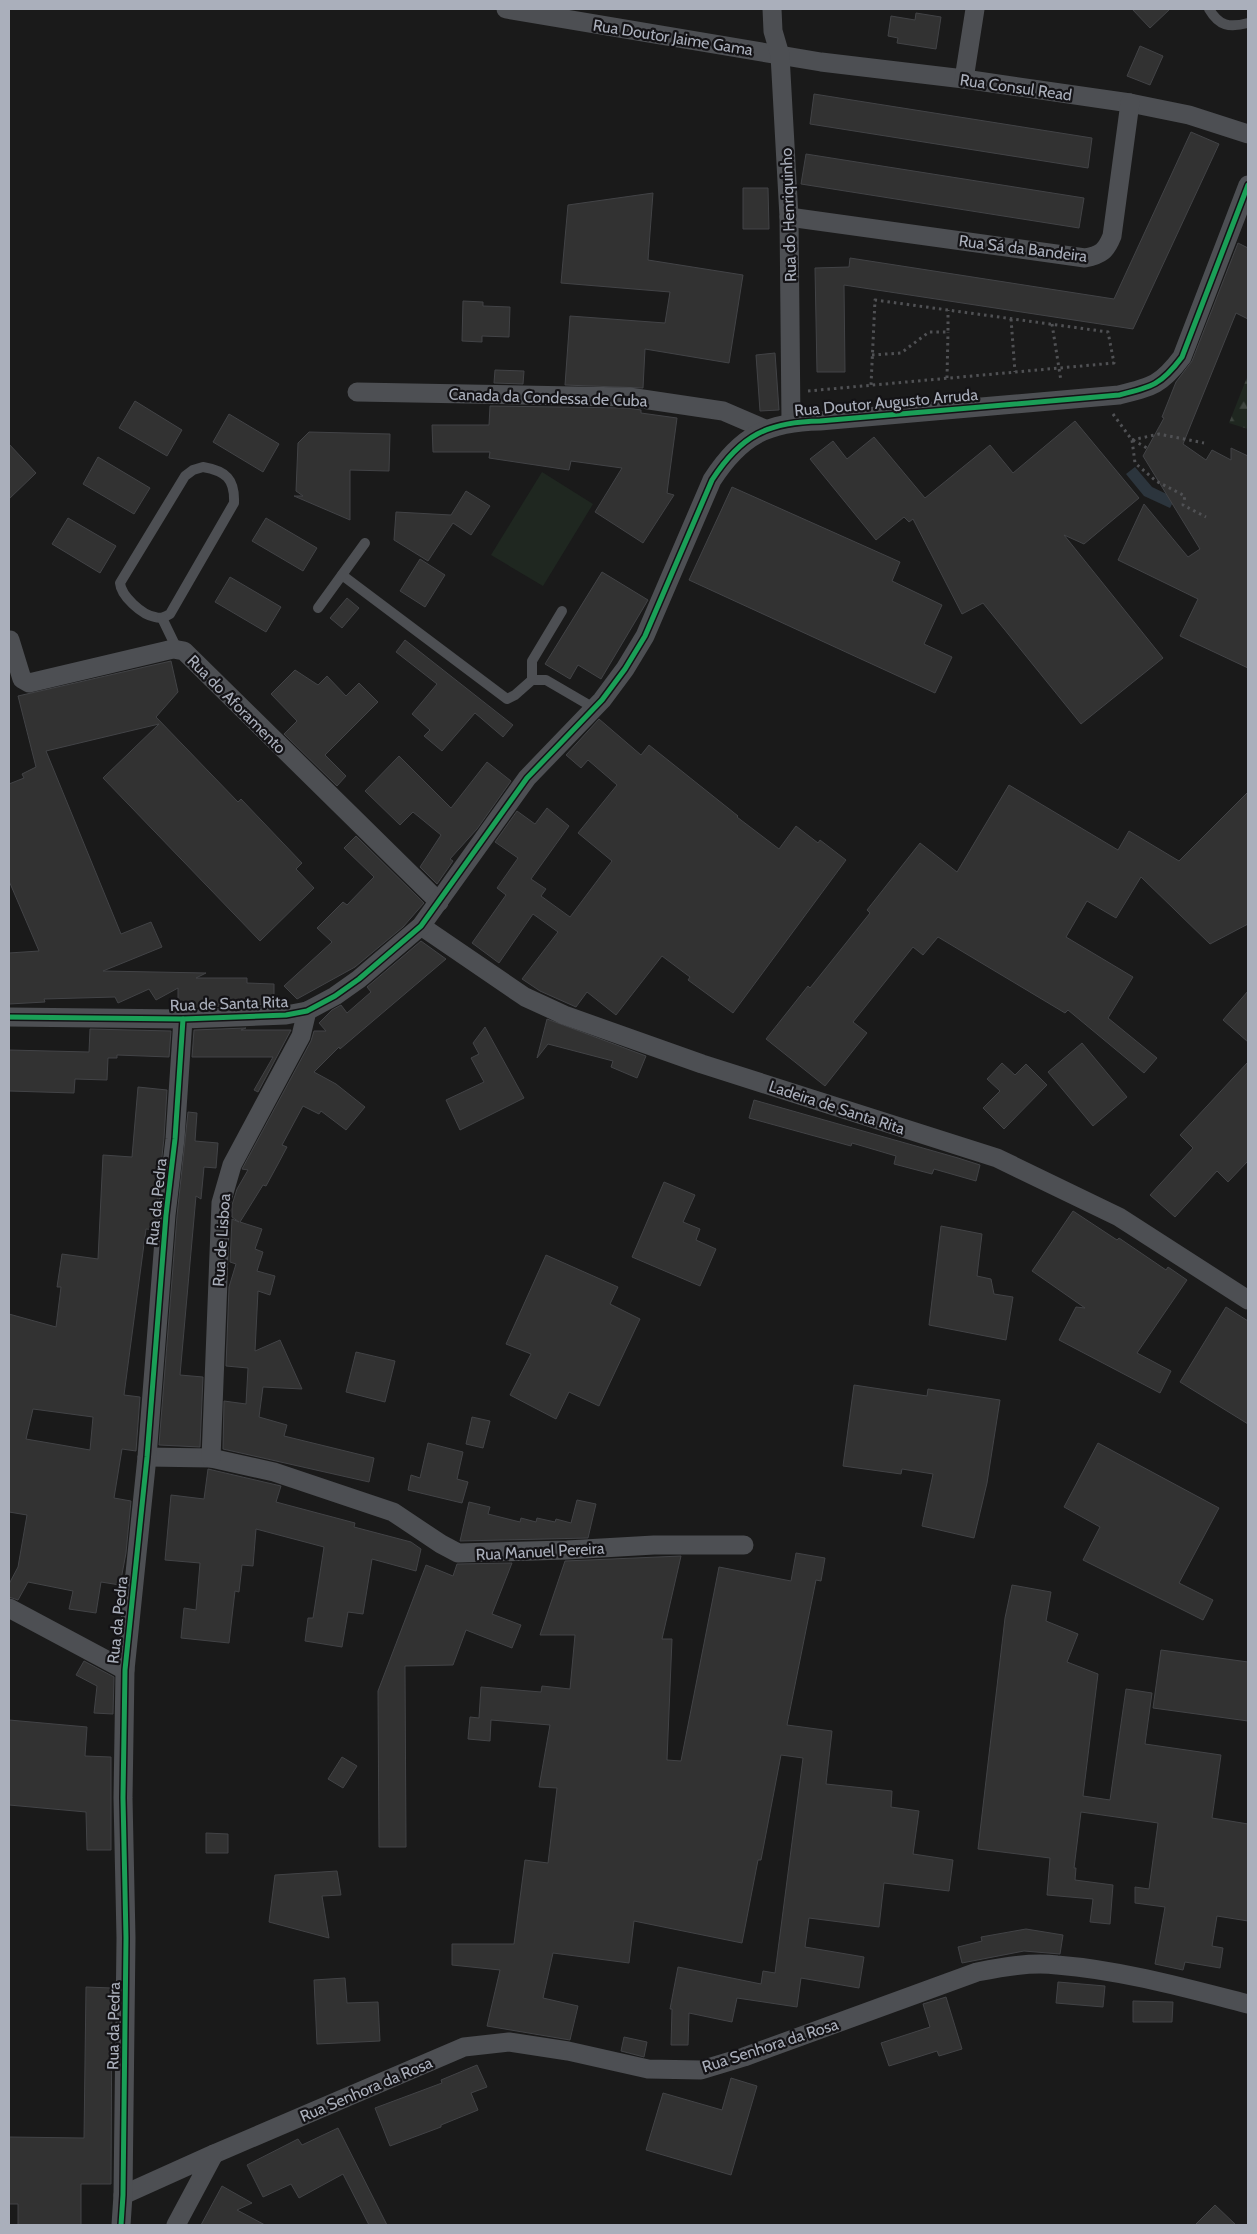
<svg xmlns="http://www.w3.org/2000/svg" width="1257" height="2234" viewBox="0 0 1257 2234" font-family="Cabin,sans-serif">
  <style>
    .grass { fill: #1f2720 }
    .forest { fill: url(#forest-firs) }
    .water { fill: #2c353d }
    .building { fill: #323232; stroke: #424346; fill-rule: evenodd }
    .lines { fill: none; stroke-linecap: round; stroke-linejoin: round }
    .path { stroke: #505154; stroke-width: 3; stroke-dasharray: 2.5 4; stroke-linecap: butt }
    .lane { stroke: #4d4f53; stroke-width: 10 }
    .street { stroke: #4d4f53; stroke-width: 19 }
    .cycleway-casing { stroke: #141316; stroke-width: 8 }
    .cycleway { stroke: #1a9f57; stroke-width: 5 }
    .labels { text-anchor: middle; stroke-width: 4.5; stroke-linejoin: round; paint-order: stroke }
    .street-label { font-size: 16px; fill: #aaafbb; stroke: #141316 }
  </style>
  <defs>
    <pattern id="forest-firs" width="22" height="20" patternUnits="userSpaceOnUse" patternTransform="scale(1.25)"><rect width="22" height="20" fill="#1f2720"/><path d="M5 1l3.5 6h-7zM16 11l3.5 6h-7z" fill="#3d443e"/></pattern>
  </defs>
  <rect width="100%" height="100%" fill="#1a1a1a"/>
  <path class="grass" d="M542 472 593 504 543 586 491 555Z"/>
  <path class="forest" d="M1248 375V429L1229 423Z"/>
  <path class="water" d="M1135 467 1152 487 1175 498 1170 508 1144 496 1126 474Z"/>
  <g class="building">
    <path d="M1132 9H1170L1150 28Z"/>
    <path d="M916 13 941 17 936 49 897 43 898 38 888 36 891 16 915 20Z"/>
    <path d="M1140 46 1163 56 1150 85 1127 76Z"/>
    <path d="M814 94 1092 138 1088 168 810 124Z"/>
    <path d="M1191 132 1219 144 1133 329 844 285 845 372H817L815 268 849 267 850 258 1114 299Z"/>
    <path d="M806 154 1084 198 1079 228 801 184Z"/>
    <path d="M743 188H768L769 229H743Z"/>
    <path d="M653 193 648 260 743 275 729 363 645 349 643 388 565 385 570 316 665 323 670 292 561 283 568 205Z"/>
    <path d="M1238 243 1248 248V319L1236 313 1183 444 1206 460 1212 450 1231 460V448L1248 456V668L1180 636 1198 599 1118 560 1144 504 1188 557 1200 549 1143 456 1164 418 1162 417 1176 382 1192 361Z"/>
    <path d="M463 301 483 302V306L510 307 509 337 482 336V342L462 341Z"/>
    <path d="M775 353 779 410 760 411 756 355Z"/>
    <path d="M495 370 524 371 523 384 494 383Z"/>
    <path d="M135 401 182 430 167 456 119 428Z"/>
    <path d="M490 406 628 408 641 410V413L677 418 667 493 674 495 643 543 595 512 622 468 571 461 569 470 489 458 490 452H433L432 425H489Z"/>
    <path d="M229 414 279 444 263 472 213 442Z"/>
    <path d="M1075 421 1139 498 1084 544 1064 535 1163 658 1081 724 983 603 962 614 913 519 909 522 904 517 876 540 810 459 833 441 847 459 874 437 925 498 990 445 1013 473Z"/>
    <path d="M309 432 390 434 389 471 350 470V520L294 496H303L296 491 298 443Z"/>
    <path d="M9 444 36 473 9 499Z"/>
    <path d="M98 457 150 488 134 514 83 484Z"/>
    <path d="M732 487 900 562 892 581 942 605 924 644 952 657 935 693 689 580Z"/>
    <path d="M466 491 490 506 471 535 453 523 428 561 394 540 396 512 451 515Z"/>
    <path d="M68 518 116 546 100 573 52 544Z"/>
    <path d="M266 518 317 548 303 571 252 541Z"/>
    <path d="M420 559 445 575 425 607 400 591Z"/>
    <path d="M602 572 648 600 601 679 578 665 570 679 545 664Z"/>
    <path d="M230 577 281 607 266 632 215 602Z"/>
    <path d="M347 598 359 608 342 628 330 618Z"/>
    <path d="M405 640 513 725 503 737 475 713 442 751 424 736 430 730 412 714 437 684 396 652Z"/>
    <path d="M171 661 178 692 156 717 238 802 241 799 302 863 296 869 314 888 260 941 103 778 159 724 46 751 121 934 151 922 162 947 103 971 206 973 196 978H247V983L274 984V1004L178 1008V988L156 1000 149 989 118 1003 115 997 44 999 45 1002 9 1004V953L39 951 9 881V784L24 778 22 774 36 767 18 696Z"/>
    <path d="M295 670 318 685 327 676 346 696 359 683 378 702 325 755 346 776 337 786 284 734 297 721 271 694Z"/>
    <path d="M599 719 641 755 649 745 738 816 737 817 779 849 796 826 818 843 820 840 846 860 733 1013 688 980 690 977 662 956 616 1015 587 992 576 1007 540 991 522 979 558 932 533 914 499 963 472 943 506 895 497 888 518 858 495 842 517 811 535 824 547 808 569 826 531 879 546 889 541 896 570 917 612 861 578 833 617 785 588 760 581 768 566 755Z"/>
    <path d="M399 756 451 808 487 762 511 781 477 829 450 859 453 861 437 884 420 867 441 835 413 812 400 825 365 791Z"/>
    <path d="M1009 785 1118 850 1129 831 1179 861 1248 792V924L1210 944 1141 877 1116 918 1087 901 1066 937 1133 977 1108 1018 1157 1058 1144 1073 1068 1010 1065 1013 938 937 923 955 913 947 853 1022 867 1033 825 1086 766 1039 808 986 810 988 870 913 867 910 920 843 957 872Z"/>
    <path d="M356 836 424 903 403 927 355 967 297 999 284 986 332 942 317 928 343 902 347 905 374 877 344 848Z"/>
    <path d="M421 941 446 959 340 1049 339 1047 314 1072 336 1084 365 1107 346 1130 321 1111 319 1114 303 1106 282 1145 287 1147 278 1164 266 1186 263 1185 240 1222 262 1229 255 1249 263 1252 257 1271 275 1276 270 1295 258 1291 255 1351 280 1340 302 1389 263 1387 259 1417 287 1425 284 1436 374 1458 369 1482 223 1449 224 1401 246 1404 248 1368 226 1366 229 1287 236 1264 230 1262 232 1219 239 1222 232 1217V1205L237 1189 248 1170 242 1169 311 1041 314 1031H326L319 1023 332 1010 341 1005 347 1013 371 992 367 987Z"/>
    <path d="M1248 991V1042L1223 1020Z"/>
    <path d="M547 1019 646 1056 637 1078 611 1067 613 1061 548 1044 537 1058Z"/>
    <path d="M485 1027 524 1098 460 1130 446 1100 484 1082 471 1058 479 1054 473 1043Z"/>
    <path d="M246 1028 241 1030H291L258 1092 254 1090 273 1057H192L194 1030Z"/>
    <path d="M90 1029 171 1031 169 1057 117 1055V1058H108L107 1080 75 1079 74 1093 9 1091V1050L89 1052Z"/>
    <path d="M1082 1043 1127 1097 1093 1126 1048 1072Z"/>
    <path d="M1248 1062V1161L1228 1182 1217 1171 1175 1217 1150 1195 1193 1148 1180 1135Z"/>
    <path d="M1002 1063 1015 1075 1026 1064 1047 1085 1004 1129 983 1108 1000 1091 987 1079Z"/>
    <path d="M138 1087 167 1090 164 1138 154 1230 146 1229 124 1395 140 1397 136 1451 122 1449 114 1498 131 1501 126 1553 120 1585 101 1582 96 1613 69 1609 73 1591 28 1582 18 1600 9 1597V1584L18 1567 27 1515 9 1512V1314L56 1327 61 1287H57L62 1254 98 1259 103 1155 132 1157ZM33 1409 93 1417 90 1450 26 1439Z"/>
    <path d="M754 1100 958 1158 980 1165 976 1181 934 1169 932 1174 894 1164 896 1156 852 1143 851 1146 749 1118Z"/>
    <path d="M188 1112 197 1113 195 1141 218 1143 216 1168 204 1167 201 1199 196 1196 180 1375 203 1377 200 1447 159 1445 177 1216Z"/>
    <path d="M664 1182 695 1195 683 1222 700 1229 696 1240 716 1249 700 1286 632 1257Z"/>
    <path d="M1073 1211 1117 1240 1119 1238 1166 1270 1168 1267 1187 1280 1137 1353 1171 1371 1160 1393 1059 1340 1076 1307 1085 1308 1032 1271Z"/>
    <path d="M941 1226 982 1234 977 1276 991 1279 994 1294 1013 1297 1006 1340 929 1325Z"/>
    <path d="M546 1255 618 1287 610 1304 640 1319 599 1406 569 1392 556 1419 510 1395 531 1354 506 1344Z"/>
    <path d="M1226 1307 1248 1321V1424L1180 1382Z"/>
    <path d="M356 1352 395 1361 385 1402 346 1392Z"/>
    <path d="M854 1385 927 1396 928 1389 1000 1400 987 1483 974 1538 922 1526 933 1474 902 1469 901 1474 843 1466Z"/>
    <path d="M472 1417 490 1421 483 1448 466 1444Z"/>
    <path d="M428 1443 463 1452 457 1479 468 1482 462 1503 408 1490 411 1475 420 1478Z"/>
    <path d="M1098 1443 1219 1508 1179 1583 1213 1600 1203 1620 1083 1560 1100 1527 1064 1507Z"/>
    <path d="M208 1469 281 1486 276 1502 355 1523 354 1527 411 1542 421 1549 416 1571 372 1559 363 1614 348 1612 342 1647 305 1641 308 1618H313L324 1547 256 1529 253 1566 242 1565 239 1592 235 1591 229 1643 181 1638 184 1608 196 1610 200 1563 165 1560 171 1495 204 1499Z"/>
    <path d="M577 1500 596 1504 588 1538 460 1541 469 1502 490 1507 488 1514 520 1522 521 1518 536 1522 537 1518 555 1522 556 1519 571 1523Z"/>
    <path d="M796 1553 825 1558 821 1581 816 1580 787 1725 832 1731 826 1784 892 1791 891 1807 919 1811 913 1854 953 1860 949 1891 884 1883 879 1927 809 1918 805 1947 864 1957 859 1988 801 1978 797 2007 737 1998 732 2022 689 2013 688 2045H671L672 2009H670L678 1967 761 1984 763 1971 775 1973 803 1758 781 1755 761 1860H758L742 1943 634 1921 629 1963 553 1953 543 1998 578 2006 570 2040 487 2026 500 1970 452 1965V1944H514L525 1860 548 1863 557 1788 539 1787 550 1725 491 1720 490 1741 468 1739 470 1717 479 1718 481 1687 541 1692 542 1686 570 1689 575 1635H540L565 1561 681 1556 662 1639H672L667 1760 681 1761 719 1567 791 1581Z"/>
    <path d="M512 1563 492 1614 521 1625 512 1648 466 1630 453 1665 405 1666 406 1847H379L378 1691 426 1565 453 1576 457 1564Z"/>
    <path d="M1012 1585 1051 1592 1046 1621 1078 1634 1067 1662 1098 1674 1083 1796 1110 1800 1126 1689 1152 1693 1145 1744 1221 1755 1212 1818 1248 1824V1921L1217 1916 1212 1946 1223 1948 1220 1968 1185 1962 1183 1970 1155 1964 1165 1907 1135 1903V1887L1149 1889 1158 1823 1081 1812 1074 1868H1076L1075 1880 1113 1885 1110 1924 1090 1922 1093 1899 1047 1895 1050 1858 978 1849 1005 1618Z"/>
    <path d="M1161 1650 1248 1662V1721L1153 1708Z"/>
    <path d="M84 1661 114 1677 113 1714 94 1713 97 1686 76 1675Z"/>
    <path d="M9 1720 87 1727 85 1756 111 1757V1850H87L86 1812 9 1805Z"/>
    <path d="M342 1757 357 1766 343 1788 328 1779Z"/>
    <path d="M206 1833 228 1834V1853H206Z"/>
    <path d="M337 1871 341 1895 322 1896 329 1938 269 1922 275 1875Z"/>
    <path d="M1026 1929 1063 1935 1060 1954 1024 1951 962 1963 958 1947 982 1941 981 1937Z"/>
    <path d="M345 1978 347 2003 378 2002 380 2041 317 2044 314 1980Z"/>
    <path d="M1058 1982 1105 1986 1103 2007 1056 2003Z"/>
    <path d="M86 1987 112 1988 111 2184H81V2225H18V2204H9V2137L84 2138Z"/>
    <path d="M946 1997 962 2049 939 2056 937 2051 889 2066 881 2043 930 2027 923 2004Z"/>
    <path d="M1133 2001 1173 2002 1172 2022H1133Z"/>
    <path d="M624 2037 647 2042 644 2057 621 2051Z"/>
    <path d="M477 2065 487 2087 471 2093 478 2110 441 2125V2127L390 2146 375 2108 442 2083 441 2080Z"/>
    <path d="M731 2078 757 2086 731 2175 646 2150 663 2093 722 2110Z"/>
    <path d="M338 2128 387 2225H369L343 2174 299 2198 291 2184 263 2197 247 2165 298 2139 302 2145Z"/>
    <path d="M222 2186 252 2203 237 2210 265 2225H201Z"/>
    <path d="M1215 2205 1236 2225H1195Z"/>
  </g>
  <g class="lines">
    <g class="path">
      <path d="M1011 319 1015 372"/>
      <path d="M1052 324 1061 381"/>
      <path d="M872 355 901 353 929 332H948V310"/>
      <path d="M947 378 948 332"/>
      <path d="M808 391 1114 363 1108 332 875 300 871 385"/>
      <path d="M1113 414 1132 440 1135 463 1156 481 1185 496 1183 505 1206 517"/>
      <path d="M1132 440 1159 434 1204 443"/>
      <path d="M1133 440 1147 448"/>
    </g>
    <g class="lane">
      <path d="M1209 9C1219 26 1229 28 1248 23"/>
      <path d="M203 467C226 471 235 479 234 503L170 614C165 617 161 619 155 617 142 615 121 596 120 583L185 476 193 470Z"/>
      <path d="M342 575 507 699 515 695 532 680H546L594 708"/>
      <path d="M318 608 365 543"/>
      <path d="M162 618 177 649"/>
      <path d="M532 680V661L562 611"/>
    </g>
    <g class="street">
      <path d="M506 9 821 62 964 79 1130 103 1189 115 1248 134"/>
      <path d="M772 9 773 31 780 55 789 217 791 422"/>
      <path d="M964 79 975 9"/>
      <path d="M789 217 1085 258C1101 255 1106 251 1112 236L1130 103"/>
      <path d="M357 392 629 397 723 411 765 429"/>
      <path d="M10 640 22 679 29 683 173 649 184 651 439 902"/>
      <path d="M421 926 525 997 564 1015 702 1064 997 1158 1119 1217 1248 1300"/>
      <path d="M9 1017 183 1019 286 1015 307 1011 335 996 359 979 421 926 527 778 602 700 625 669 645 636 712 480C741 435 768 422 820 421L1119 395C1152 387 1161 385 1182 357L1248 185"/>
      <path d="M147 1457 211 1458 274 1472 393 1512 441 1544 458 1553 567 1550 654 1545H744"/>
      <path d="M211 1458 221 1203 232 1165 301 1036 307 1011"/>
      <path d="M9 1608 125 1670"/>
      <path d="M214 2154 464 2047 509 2042 568 2051 648 2069 701 2070 744 2057 977 1972C1003 1967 1030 1962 1057 1965 1121 1970 1186 1988 1248 2004"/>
      <path d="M123 2195 214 2154 176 2225"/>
      <path d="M121 2225 123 2195 126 1938 123 1798 125 1670 147 1457 166 1215 175 1139 183 1019"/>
    </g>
    <defs>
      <g id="cycleway">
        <path d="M9 1017 183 1019 286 1015 307 1011 335 996 359 979 421 926 527 778 602 700 625 669 645 636 712 480C741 435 768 422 820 421L1119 395C1152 387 1161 385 1182 357L1248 185"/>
        <path d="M121 2225 123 2195 126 1938 123 1798 125 1670 147 1457 166 1215 175 1139 183 1019"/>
      </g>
    </defs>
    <use href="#cycleway" class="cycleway-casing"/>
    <use href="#cycleway" class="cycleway"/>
  </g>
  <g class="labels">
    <g class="street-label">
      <text transform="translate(673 37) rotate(9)" y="6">Rua Doutor Jaime Gama</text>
      <text transform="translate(1016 87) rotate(8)" y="6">Rua Consul Read</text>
      <text transform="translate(788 215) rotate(-92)" y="6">Rua do Henriquinho</text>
      <text transform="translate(1023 248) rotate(7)" y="6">Rua Sá da Bandeira</text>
      <text transform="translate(548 397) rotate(2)" y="6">Canada da Condessa de Cuba</text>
      <text transform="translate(886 402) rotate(-5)" y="6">Rua Doutor Augusto Arruda</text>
      <text transform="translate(237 704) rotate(45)" y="6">Rua do Aforamento</text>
      <text transform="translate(229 1003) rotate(-2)" y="6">Rua de Santa Rita</text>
      <text transform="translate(837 1107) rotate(18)" y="6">Ladeira de Santa Rita</text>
      <text transform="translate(156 1202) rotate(-84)" y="6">Rua da Pedra</text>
      <text transform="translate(221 1240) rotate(-86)" y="6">Rua de Lisboa</text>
      <text transform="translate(540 1551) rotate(-3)" y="6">Rua Manuel Pereira</text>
      <text transform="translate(117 1620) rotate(-84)" y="6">Rua da Pedra</text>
      <text transform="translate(113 2026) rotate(-89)" y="6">Rua da Pedra</text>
      <text transform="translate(770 2045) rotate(-18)" y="6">Rua Senhora da Rosa</text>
      <text transform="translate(366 2089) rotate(-23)" y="6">Rua Senhora da Rosa</text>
    </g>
  </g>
  <rect width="1257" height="2234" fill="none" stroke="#aaafbb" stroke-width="20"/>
</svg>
